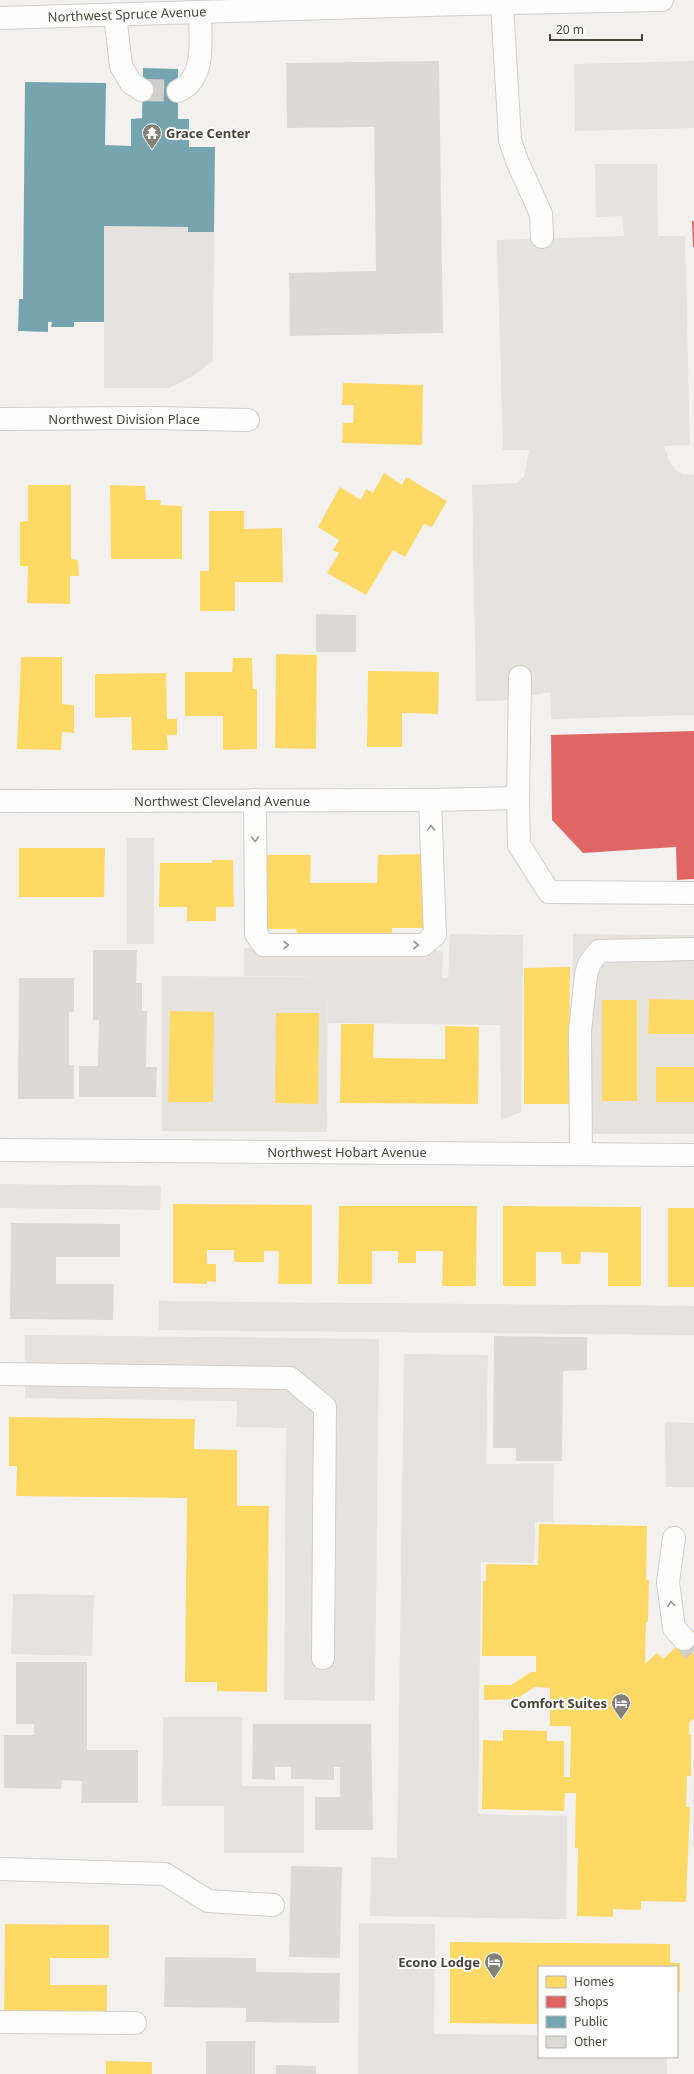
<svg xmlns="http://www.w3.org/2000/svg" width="694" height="2074" viewBox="0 0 694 2074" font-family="'Noto Sans',sans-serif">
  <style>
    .residential { fill: #e6e3de }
    .parking { fill: #e5e2e0 }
    .homes { fill: #ffd966 }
    .shops { fill: #e06666 }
    .public { fill: #76a5af }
    .building { fill: #dcdad7 }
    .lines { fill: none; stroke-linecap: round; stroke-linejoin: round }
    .minor-tunnel { stroke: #d1cecb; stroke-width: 22; stroke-dasharray: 22 11; stroke-linecap: butt }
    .minor-casing { stroke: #d1cfcc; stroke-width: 24 }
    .minor { stroke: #fdfdfd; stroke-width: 22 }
    .oneway { stroke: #9a9792 }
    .labels { text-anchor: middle; stroke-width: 4; stroke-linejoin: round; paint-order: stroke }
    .street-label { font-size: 13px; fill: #49433b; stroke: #fff }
    .poi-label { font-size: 13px; font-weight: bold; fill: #49433b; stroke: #fff; text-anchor: end }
  </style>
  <rect width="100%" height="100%" fill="#f3f1ef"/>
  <g class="residential">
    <path d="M573 934 694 935V1134H570Z"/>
    <path d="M162 976 328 977 327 1132 162 1131Z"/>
  </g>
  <g class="parking">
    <path d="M694 61V128L575 131 574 64Z"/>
    <path d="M595 164H657L658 236H685L690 445 664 446 670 462 676 470 683 474 694 475V715L551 719 550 692 501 701H476L472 485 517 483 524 477 529 450H503L497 240 624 236 622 216 596 217Z"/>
    <path d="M104 226 188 227V232H214L213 361 193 376 169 388H104Z"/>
    <rect x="127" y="838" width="27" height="106"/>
    <path d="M450 934 523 935 521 1112 501 1120 500 1025 328 1023V977L244 976V948L443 951 442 978H448Z"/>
    <path d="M608 974 694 975V996H607Z"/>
    <path d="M212 980 283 981V1013H276L275 1103H281V1124L207 1123V1102H213L214 1013 212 1012Z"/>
    <path d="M0 1184 161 1186 160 1210 0 1208Z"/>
    <path d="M159 1301 694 1306V1335L159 1330Z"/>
    <path d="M25 1335 379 1339 375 1701 284 1700 286 1428 236 1427 237 1401 25 1398Z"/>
    <path d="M404 1354 488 1355 486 1464H554L553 1522H535L534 1563 481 1562 478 1814 567 1816 566 1919 370 1916 371 1857 397 1858Z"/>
    <path d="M665 1422 694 1423V1487H666Z"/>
    <path d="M13 1594 94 1595 92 1656 11 1654Z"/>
    <path d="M163 1717H242V1786H304V1853H224V1806H162Z"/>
    <path d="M694 1733V1846L693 1847 694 1734Z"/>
    <path d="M359 1923 435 1924 434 2034 539 2035V2057H667V2074H358Z"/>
  </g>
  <g class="homes">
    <path d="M343 383 423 385 422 445 342 443 343 423H353L354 405H342Z"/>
    <path d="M384 473 402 485 406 477 447 501 432 527 424 524 405 557 393 550 366 595 327 573 339 553 333 550 339 540 318 527 340 487 361 500 366 489 373 493Z"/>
    <path d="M28 485H71V559L78 560 79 576H70V604L27 603 28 566H20V522L28 521Z"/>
    <path d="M110 485 145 486 146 500H161L160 505 182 506V559H111Z"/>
    <path d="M209 511H244V529L282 528 283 582H235V611H200V571H209Z"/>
    <path d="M276 654 317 655 316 749 275 748Z"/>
    <path d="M21 657H62V704L74 705V733L62 732 61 750 17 749Z"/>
    <path d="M233 658H252L253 689H257V749L223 750V716H185V672H232Z"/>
    <path d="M368 671 439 672 438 714 402 713V747H367Z"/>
    <path d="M166 673 167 719H177V735H167L168 750H132L131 717 95 718V674Z"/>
    <path d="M19 848H105L104 897H19Z"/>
    <path d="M427 854V928H392V934H297L296 929H261V855H311L310 883H377L378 855Z"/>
    <path d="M212 860H233L234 907H216V921H187V907H159L160 863H212Z"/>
    <path d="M570 967 569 1104H524V968Z"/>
    <path d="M649 999 694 1000V1034H648Z"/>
    <rect x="602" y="1000" width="35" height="101"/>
    <path d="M170 1011 214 1012 213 1102H168Z"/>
    <path d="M276 1013H319L318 1104 275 1103Z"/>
    <path d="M341 1024H374L373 1058 445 1059V1026L479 1027 478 1104 340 1103Z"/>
    <rect x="656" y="1067" width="38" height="35"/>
    <path d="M173 1204 312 1205V1284H278L279 1251H264V1262H234V1250H207V1264H216V1282L207 1281V1284L173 1283Z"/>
    <path d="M339 1206H477L476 1286H442L443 1251H416V1263H398V1251H372V1284H338Z"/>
    <path d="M503 1206 641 1207V1286H608V1253L581 1252 580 1264H562L561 1252H536V1286H503Z"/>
    <rect x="668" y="1208" width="26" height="79"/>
    <path d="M9 1417 195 1419 194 1449 237 1450V1506H269L267 1692 217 1691V1682H185L187 1498 16 1496 17 1466H9Z"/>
    <path d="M539 1524 647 1526 646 1580H649L648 1622H646L645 1664 657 1653 663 1659 694 1630V1718L689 1723V1735H691V1776H687L686 1807H690L686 1902 641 1901V1910L613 1909V1917L577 1916 578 1848H575L576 1793H565L564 1811 482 1809 483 1740 503 1741V1730L547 1731V1741H564V1777H570L571 1726H550V1688L535 1687 516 1699 484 1700V1685H511L531 1672H536V1656H482L483 1581H486V1564L538 1565Z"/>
    <path d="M5 1924 109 1925V1958H50V1985H107V2020H4Z"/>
    <path d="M450 1942 670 1944V1963H680V1992H677V1967H539V2024L450 2023Z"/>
    <path d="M106 2061 152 2062V2074H106Z"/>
  </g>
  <g class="shops">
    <path d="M692 221H694V247H693Z"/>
    <path d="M694 731V879L677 880 676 847 583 853 552 820 551 735Z"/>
  </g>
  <path class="public" d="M143 68 178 69V119H189V147H215L214 232H188V227L104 226V322H74V327H51L52 322H48V332L18 331 19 299H23L25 82 106 83 105 145 131 146V119L142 118Z"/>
  <g class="building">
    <path d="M439 61 443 333 290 336 289 273 376 271 374 127 287 128 286 63Z"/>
    <path d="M316 614 356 615V652H316Z"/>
    <path d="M93 950H137L136 983H142V1011H147L146 1067H157L156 1097H79V1066H98L99 1020H93Z"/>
    <path d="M19 978H74V1012H69V1065H74V1099H18Z"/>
    <path d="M11 1223 120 1224V1257H56V1284H114L113 1320 10 1319Z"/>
    <path d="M494 1336 587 1337V1370L563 1371 562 1461H516V1448H493Z"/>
    <path d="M16 1662H87V1750H138V1803H81L82 1781 62 1780 61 1789 4 1788V1735H34V1724H16Z"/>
    <path d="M253 1724H371L373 1830H315V1797H340V1767H334V1780L291 1779V1767H275V1780L252 1779Z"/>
    <path d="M291 1866 342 1867 340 1958 289 1957Z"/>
    <path d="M165 1957 256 1958V1972L340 1973 339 2023 246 2022V2008L164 2007Z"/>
    <rect x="206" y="2041" width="49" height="33"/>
    <path d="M276 2065 316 2066V2074H276Z"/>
  </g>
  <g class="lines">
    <g class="minor-tunnel">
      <path d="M142 90 178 91"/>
      <path d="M684 1639 694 1652"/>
    </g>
    <defs>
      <g id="minor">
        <path d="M502 4 510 140 517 161 541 214 542 237"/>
        <path d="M115 15 121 66 131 83 142 90"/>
        <path d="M0 18 463 4 662 0"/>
        <path d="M178 91C207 79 200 37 200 12"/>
        <path d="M0 419 152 418 248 420"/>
        <path d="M520 677 518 798 519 845 549 892 694 893"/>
        <path d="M255 800 256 934 264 945H423L435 935 430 800"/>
        <path d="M0 801 430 800 518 798"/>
        <path d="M0 1150 694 1155"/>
        <path d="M581 1154 580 1031 586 975 589 964 599 951 694 949"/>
        <path d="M0 1374 290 1378 325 1407 323 1658"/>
        <path d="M674 1538 668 1582 674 1628 684 1639"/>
        <path d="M0 1869 165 1874 208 1901 273 1905"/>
        <path d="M0 2022 135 2023"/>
      </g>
    </defs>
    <use href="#minor" class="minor-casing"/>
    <use href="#minor" class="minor"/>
  </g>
  <defs><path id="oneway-chevron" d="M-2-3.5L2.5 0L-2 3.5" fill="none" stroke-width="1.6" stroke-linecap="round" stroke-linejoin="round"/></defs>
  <g class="oneway">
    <use href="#oneway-chevron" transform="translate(431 828) rotate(-92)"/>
    <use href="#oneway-chevron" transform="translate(255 839) rotate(89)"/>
    <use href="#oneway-chevron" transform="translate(286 945)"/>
    <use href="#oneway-chevron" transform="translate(416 945)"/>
    <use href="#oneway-chevron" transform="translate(671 1604) rotate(-98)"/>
  </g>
  <defs>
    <symbol id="temple-pin" viewBox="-11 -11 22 30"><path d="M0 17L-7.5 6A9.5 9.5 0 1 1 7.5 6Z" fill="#84807a" stroke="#fff"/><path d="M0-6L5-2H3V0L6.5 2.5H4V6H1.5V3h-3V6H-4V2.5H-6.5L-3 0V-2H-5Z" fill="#fff"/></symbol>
    <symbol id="hotel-pin" viewBox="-11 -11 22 30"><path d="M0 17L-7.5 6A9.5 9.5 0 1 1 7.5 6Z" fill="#84807a" stroke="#fff"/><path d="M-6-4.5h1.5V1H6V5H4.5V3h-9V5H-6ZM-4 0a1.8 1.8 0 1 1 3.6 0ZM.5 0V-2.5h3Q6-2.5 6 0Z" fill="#fff"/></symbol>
  </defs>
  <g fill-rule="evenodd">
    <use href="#temple-pin" x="141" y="122" width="22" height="30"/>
    <use href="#hotel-pin" x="610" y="1692" width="22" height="30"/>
    <use href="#hotel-pin" x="483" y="1951" width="22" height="30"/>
  </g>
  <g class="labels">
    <g class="street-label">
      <text transform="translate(127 14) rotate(-2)" y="5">Northwest Spruce Avenue</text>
      <text x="124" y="424">Northwest Division Place</text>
      <text x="222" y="806">Northwest Cleveland Avenue</text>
      <text x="347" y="1157">Northwest Hobart Avenue</text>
    </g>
    <g class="poi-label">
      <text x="166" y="138" text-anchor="start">Grace Center</text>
      <text x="607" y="1708">Comfort Suites</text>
      <text x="480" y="1967">Econo Lodge</text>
    </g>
  </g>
  <rect x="538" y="1966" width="140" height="92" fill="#ffffff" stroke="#b6b4b1"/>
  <rect x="546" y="1976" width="20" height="12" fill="#ffd966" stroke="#b6b4b1"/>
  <text x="574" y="1986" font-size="12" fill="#49433b">Homes</text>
  <rect x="546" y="1996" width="20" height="12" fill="#e06666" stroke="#b6b4b1"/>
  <text x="574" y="2006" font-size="12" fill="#49433b">Shops</text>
  <rect x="546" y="2016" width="20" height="12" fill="#76a5af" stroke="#b6b4b1"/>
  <text x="574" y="2026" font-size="12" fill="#49433b">Public</text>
  <rect x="546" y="2036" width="20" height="12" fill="#dcdad7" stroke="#b6b4b1"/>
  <text x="574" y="2046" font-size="12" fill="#49433b">Other</text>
  <path d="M550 34v6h92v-6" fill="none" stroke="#49433b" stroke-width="2"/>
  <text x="556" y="34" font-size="12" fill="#49433b" stroke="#ffffff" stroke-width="3" paint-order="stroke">20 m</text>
</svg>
